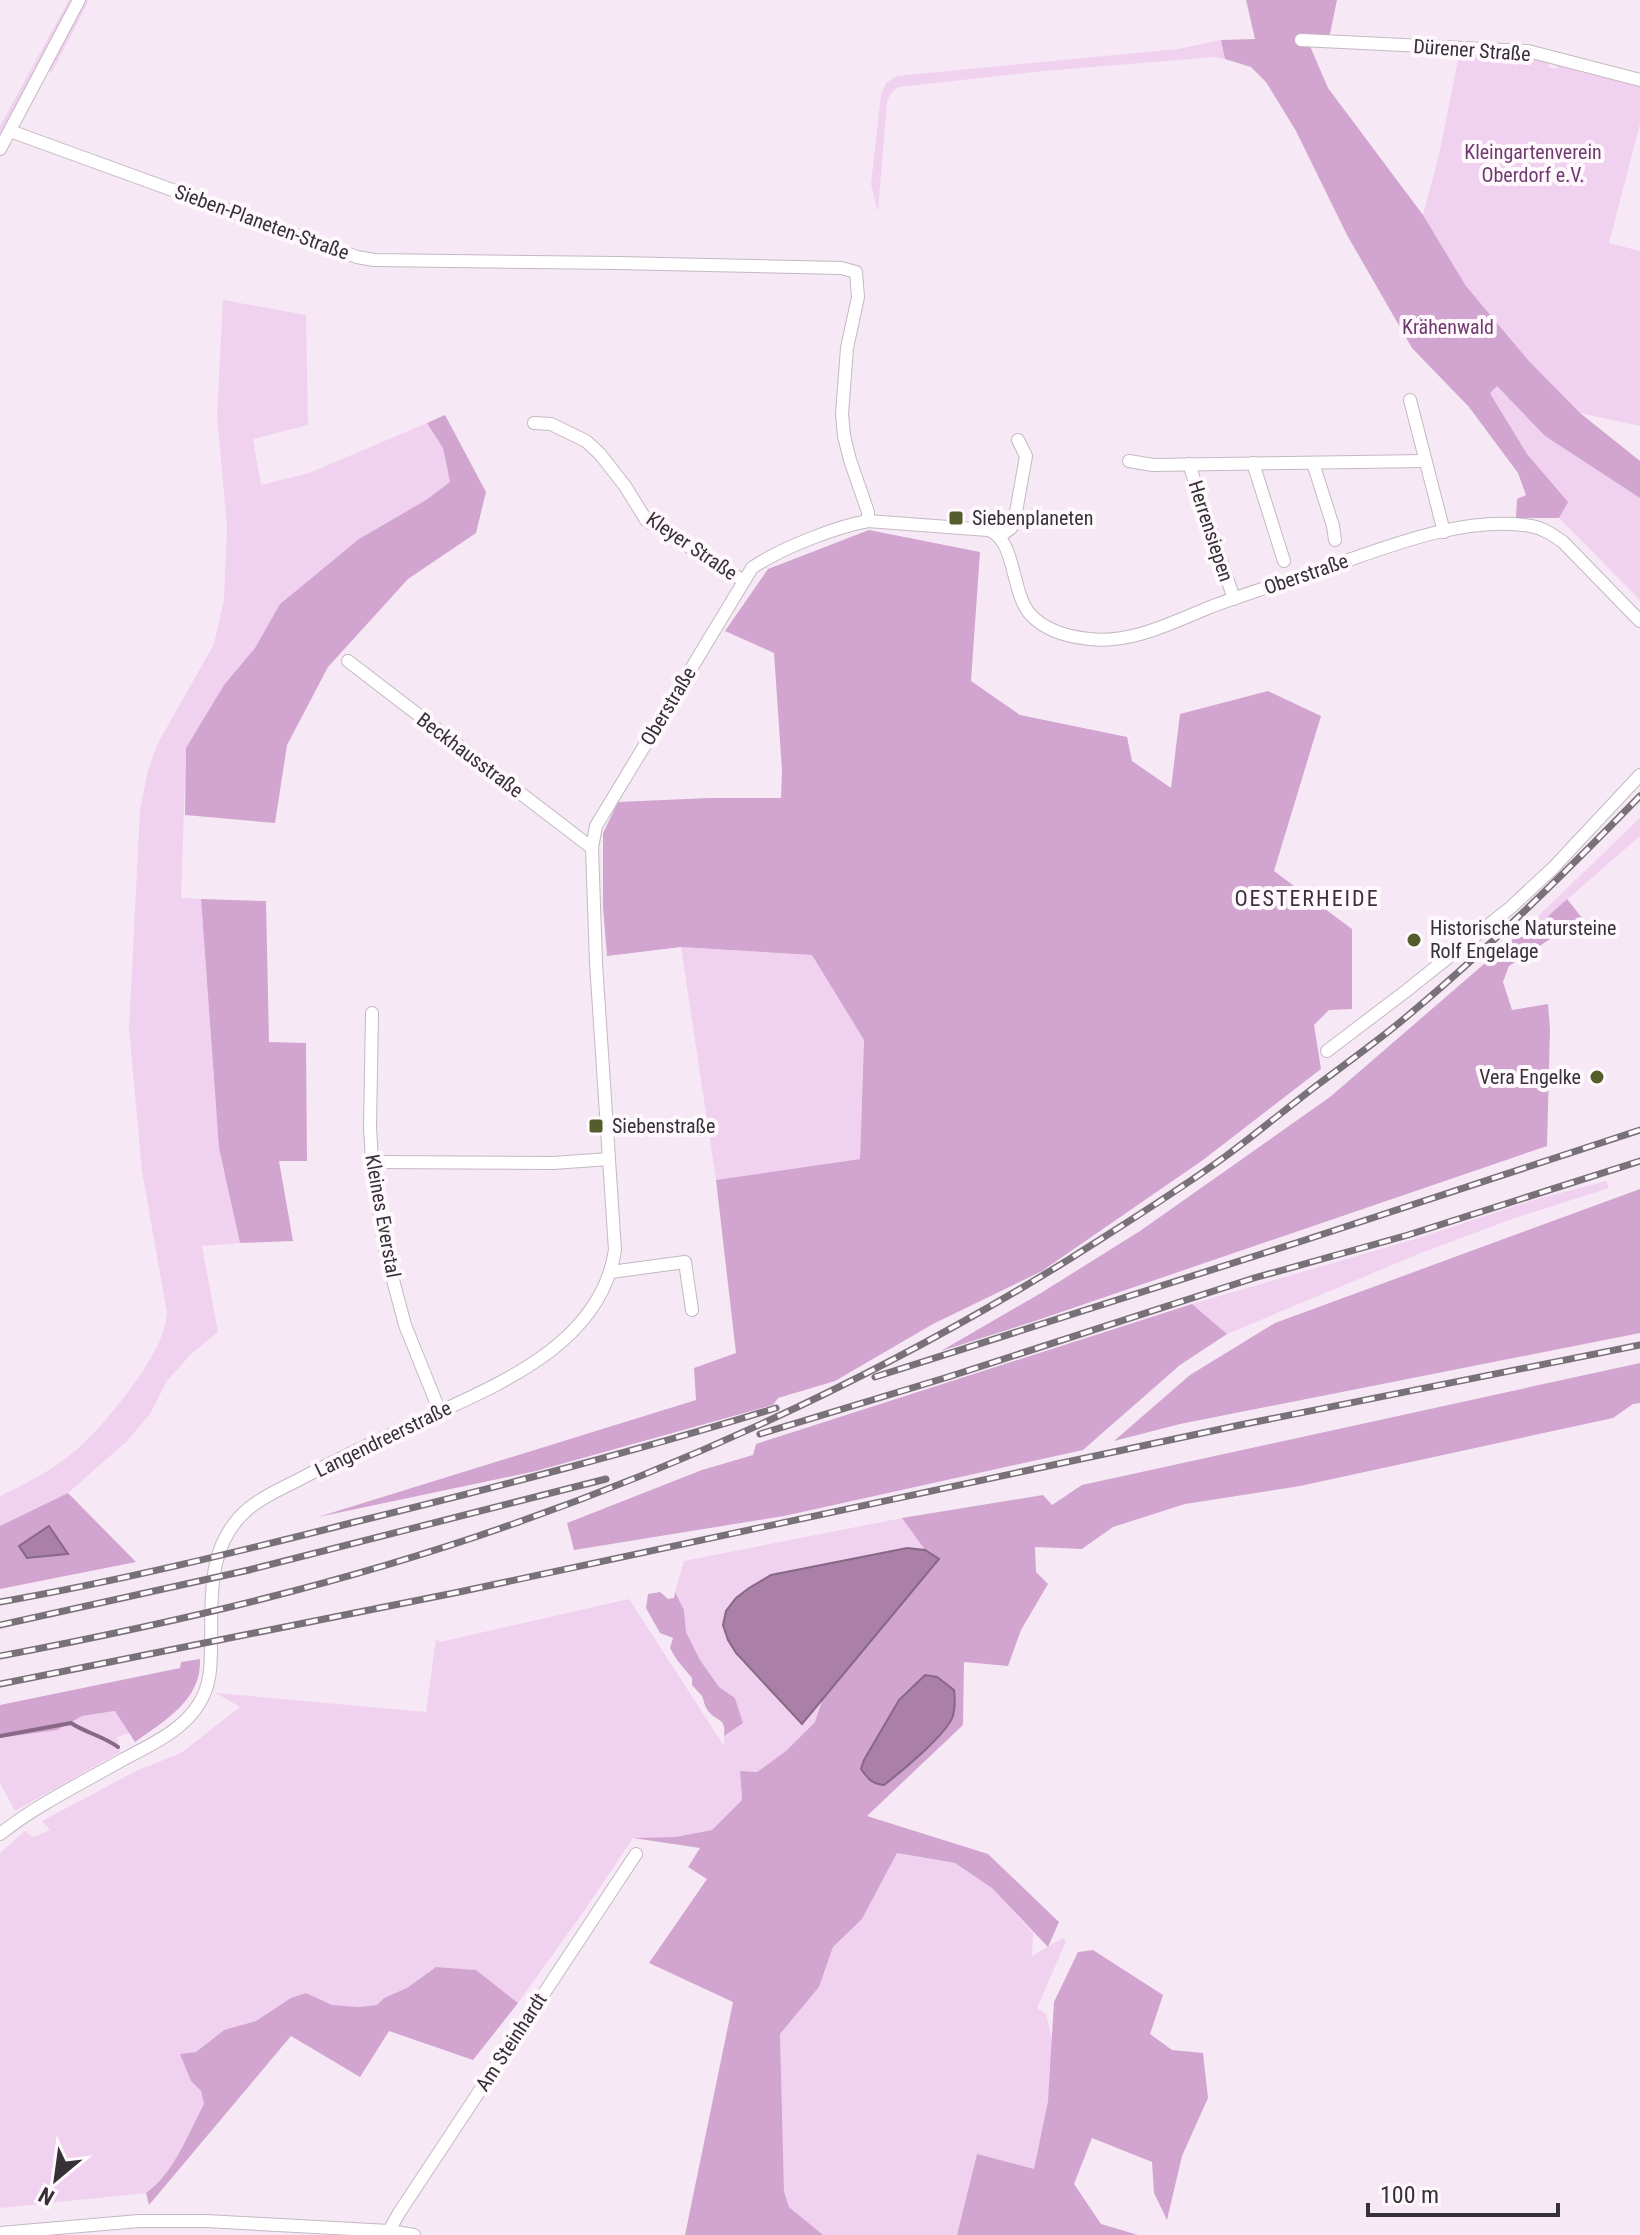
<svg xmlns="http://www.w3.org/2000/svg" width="1640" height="2235" viewBox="0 0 1640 2235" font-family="'Roboto Condensed',sans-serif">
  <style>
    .green { fill: #f1d1f0 }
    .forest { fill: #d1a5cf }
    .water { fill: #aa7fa8; stroke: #876886; stroke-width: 2 }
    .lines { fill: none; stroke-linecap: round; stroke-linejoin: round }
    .stream { stroke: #876886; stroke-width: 4 }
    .street-casing { stroke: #c4b8c4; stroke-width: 14 }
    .street { stroke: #fff; stroke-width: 12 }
    .rail-casing { stroke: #787178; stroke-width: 7 }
    .rail { stroke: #fff9fe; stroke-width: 4; stroke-dasharray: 12; stroke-linecap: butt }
    .poi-dot { fill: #545d2c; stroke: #fff9fe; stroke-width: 3 }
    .labels { text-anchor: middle; stroke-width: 8; stroke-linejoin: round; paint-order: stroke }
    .street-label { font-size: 20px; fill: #363136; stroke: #fff9fe }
    .park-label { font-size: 20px; fill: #703a6f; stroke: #fff9fe }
    .poi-label { font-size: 20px; fill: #363136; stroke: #fff9fe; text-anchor: start }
    .neighbourhood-label { font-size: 22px; letter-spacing: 2px; fill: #3b313a; stroke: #fff9fe }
  </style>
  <rect width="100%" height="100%" fill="#f6e9f5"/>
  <g class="green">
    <path d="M69 0H89L52 72 37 67 0 139V126Z"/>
    <path d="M1221 40 1225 59 1213 57 1044 71 899 87 891 93 887 102 878 212 871 184 881 95 886 83 897 76 1178 49Z"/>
    <path d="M1459 55 1515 56 1549 63V67L1556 69 1557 66 1640 87V124L1609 243 1640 251V426L1580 413 1528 360 1466 286 1423 215 1439 155Z"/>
    <path d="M223 300 306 315 308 425 253 439 261 485 309 473 427 423 443 448 450 482 426 500 359 539 280 604 255 648 224 685 186 748 181 898 201 899 219 1148 240 1243 202 1246 218 1332 191 1354 167 1381 150 1414 126 1442 68 1493 0 1526V1496C23 1485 45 1474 65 1459 94 1439 149 1371 161 1337 164 1330 166 1321 167 1313L142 1171 129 1029 140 810 148 770 158 743 214 644 224 599 227 526 217 416Z"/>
    <path d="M1497 386 1545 436 1640 498V600L1559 518 1567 502 1527 454 1490 392Z"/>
    <path d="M1640 818V836L1534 928 1528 926Z"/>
    <path d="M681 947 812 955 864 1040 860 1159 716 1180Z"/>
    <path d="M1606 1181 1609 1188 1515 1218 1421 1253 1227 1334 1192 1304 1415 1239 1534 1200Z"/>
    <path d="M902 1518 925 1550 834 1664 815 1722 786 1751 757 1772 740 1771 742 1800 712 1830 675 1837 633 1838 582 1914 518 2003 476 1970 436 1967 407 1988 384 1998 377 2005 359 2007 332 2005 306 1993 256 2021 224 2030 196 2052 191 2081 201 2091 204 2104C188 2134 174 2173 146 2193L0 2208V1853L25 1831 33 1837 50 1830 42 1821 136 1771 181 1753 240 1707 216 1693 426 1712 436 1639 440 1642 629 1599 724 1746V1736L743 1723 735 1698 719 1687 700 1660 686 1632 684 1610 675 1592 684 1561Z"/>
    <path d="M116 1711 129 1733 117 1737 120 1752 15 1811 0 1783V1738L56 1730 82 1716Z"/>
    <path d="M897 1853 955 1863 992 1888 1033 1933 1032 1956 1063 1938 1066 1941 1037 2008 1046 2014 1052 2040 1051 2066 1048 2101 1034 2170 977 2154 957 2235H823L789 2207 784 2190 780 2034 819 1987 833 1947 862 1919Z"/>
  </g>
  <g class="forest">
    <path d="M1246 0H1337L1330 34 1310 46 1328 88 1423 215 1466 286 1528 360 1580 413 1640 461V498L1545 436 1497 386 1490 393 1527 454 1568 502 1559 518H1516L1517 499 1526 495 1518 473 1469 407 1412 348 1347 235 1296 131 1266 82 1251 67 1225 59 1221 40 1255 39Z"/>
    <path d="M445 415 486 492 476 533 408 579 328 667 287 745 275 823 185 815 186 748 224 685 255 648 280 604 359 539 426 500 450 482 443 448 427 423Z"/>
    <path d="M869 530 980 552 971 681 1020 715 1127 737 1132 761 1171 788 1180 714 1268 691 1321 716 1274 871 1352 929V1009L1329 1010 1314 1025 1321 1069 1203 1160 1042 1271 933 1324 835 1381 778 1398 773 1405 536 1471 318 1517 696 1400 694 1368 736 1353 716 1180 860 1159 864 1040 812 955 681 947 607 956 603 907V833L618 802 709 798H781L782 770 774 653 725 631 768 569Z"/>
    <path d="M201 899 266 901 269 1042 306 1043 307 1161H279L293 1241 240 1243 219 1148Z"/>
    <path d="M1567 899 1582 918 1509 966 1503 982 1512 1010 1548 1004 1550 1029 1547 1146 1035 1321 941 1351 1041 1293 1140 1231 1330 1097 1528 926 1535 928Z"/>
    <path d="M1640 1189V1333L1180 1424 1114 1441 1190 1375 1275 1323Z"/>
    <path d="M1192 1304 1227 1334 1180 1365 1083 1450 784 1516 574 1550 567 1523 702 1470 753 1455 756 1444Z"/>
    <path d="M1640 1363V1403L1633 1404 1613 1418 1300 1486 1185 1504 1113 1527 1082 1549 1035 1547 1036 1572 1048 1584 1021 1630 1008 1666 964 1662 963 1725 867 1816 988 1854 1059 1922 1048 1947 992 1888 955 1863 897 1853 862 1919 833 1947 819 1987 780 2034 784 2191 789 2207 823 2235H685L733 2002 649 1963 707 1879 688 1867 700 1848 633 1838 675 1837 712 1830 742 1800 740 1771 757 1772 786 1751 815 1722 834 1664 925 1550 902 1518 1043 1495 1052 1505 1082 1485Z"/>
    <path d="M68 1493 136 1562 0 1589V1526Z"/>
    <path d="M660 1592 668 1599 674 1598 675 1592 684 1610 686 1632 700 1660 719 1687 735 1698 743 1723 724 1736C727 1716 714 1722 707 1709 704 1705 704 1700 702 1696 699 1692 695 1689 692 1685V1678L677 1660 670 1648 673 1638 660 1633 646 1608 648 1594Z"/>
    <path d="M200 1659C202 1700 164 1721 135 1742L115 1711 82 1716 57 1730 0 1738V1705L180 1668 181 1662Z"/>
    <path d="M1093 1950 1163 1995 1150 2034 1172 2050 1203 2053 1208 2098 1182 2156 1167 2220 1154 2193 1152 2162 1092 2138 1074 2184 1101 2224 1138 2235H957L977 2154 1034 2169 1048 2101 1054 2002 1078 1952Z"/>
    <path d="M436 1967 476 1970 518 2003 473 2060 389 2031 360 2077 291 2036 149 2205 146 2193C174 2173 188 2134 204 2104L201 2091 191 2081 180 2054 196 2052 224 2030 256 2021 291 1998 306 1993 332 2005 359 2007 377 2005 384 1998 407 1988Z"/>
  </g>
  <g class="water">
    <path d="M49 1526 68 1554 27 1558 19 1546Z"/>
    <path d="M907 1548 925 1550 939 1559 802 1724 736 1653 728 1640 723 1625 726 1611 736 1598 749 1588 771 1575Z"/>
    <path d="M925 1675 937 1677 954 1690C955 1698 955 1708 953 1716 946 1735 901 1772 884 1785 872 1784 868 1779 861 1769L864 1760 899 1700Z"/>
  </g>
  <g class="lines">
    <path class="stream" d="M0 1736 71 1723C86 1733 103 1736 118 1747"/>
    <defs>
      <g id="street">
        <path d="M1301 40 1528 51 1640 80"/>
        <path d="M10 131 357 257 374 260 618 263 841 268 856 272 858 297 847 348 842 414 844 436 850 460 868 512V521"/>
        <path d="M0 149 79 0"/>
        <path d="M1410 400 1444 532"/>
        <path d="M534 423 551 424 586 441 600 454 625 486 646 520 744 581"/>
        <path d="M1129 461 1153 465 1425 461"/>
        <path d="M1253 463 1284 561"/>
        <path d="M1313 463 1333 526 1335 540"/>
        <path d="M1189 464 1234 599"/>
        <path d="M1000 536 1011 528 1014 523 1026 456 1018 440"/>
        <path d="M348 661 592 848"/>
        <path d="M372 1013 370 1127 372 1162 385 1250 405 1325 440 1412"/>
        <path d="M1327 1051 1406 991 1510 908 1553 868 1640 775"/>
        <path d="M372 1162 553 1163 609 1159"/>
        <path d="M611 1272 685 1262 692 1310"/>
        <path d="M0 1834C38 1804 82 1783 124 1759 152 1744 184 1730 200 1702 211 1684 211 1664 211 1643 212 1595 207 1544 248 1509 263 1496 283 1488 300 1479 341 1457 384 1438 426 1418 502 1383 601 1343 615 1250L596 963 592 848 596 826 752 568C779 549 835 527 868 521L988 530C1016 538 1011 593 1030 614 1045 631 1069 637 1090 639 1132 644 1175 621 1213 606 1251 592 1290 580 1329 567 1389 546 1466 515 1531 526 1543 528 1553 535 1563 542L1640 621"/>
        <path d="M389 2231 399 2213 636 1854"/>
        <path d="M0 2233 139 2221H206L389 2231 414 2235"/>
      </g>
    </defs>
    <use href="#street" class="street-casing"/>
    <use href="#street" class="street"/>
    <defs>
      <g id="rail">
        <path d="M875 1377 1299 1242 1640 1130"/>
        <path d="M760 1434 948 1377 1254 1278 1408 1235 1640 1161"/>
        <path d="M0 1602C119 1581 237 1552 355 1522 496 1487 637 1451 776 1408"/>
        <path d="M0 1625 249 1570 606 1479"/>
        <path d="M0 1656C174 1623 346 1583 513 1524 707 1456 893 1368 1068 1260 1121 1226 1175 1193 1226 1156 1257 1133 1286 1109 1316 1086 1344 1065 1372 1045 1399 1023 1484 953 1563 875 1640 796"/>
        <path d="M0 1684 459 1592 1240 1425 1640 1345"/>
      </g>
    </defs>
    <use href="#rail" class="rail-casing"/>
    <use href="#rail" class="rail"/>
  </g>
  <g class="poi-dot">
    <rect x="948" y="510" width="16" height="16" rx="4"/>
    <circle cx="1414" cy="940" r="8"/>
    <circle cx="1597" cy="1077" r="8"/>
    <rect x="588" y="1118" width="16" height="16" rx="4"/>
  </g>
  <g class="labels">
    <g class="street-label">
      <text transform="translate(1472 50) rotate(4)" y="7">Dürener Straße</text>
      <text transform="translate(262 222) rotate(20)" y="7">Sieben-Planeten-Straße</text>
      <text transform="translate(1211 531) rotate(72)" y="7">Herrensiepen</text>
      <text transform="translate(692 546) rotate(34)" y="7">Kleyer Straße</text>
      <text transform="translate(1306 574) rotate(-19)" y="7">Oberstraße</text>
      <text transform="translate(668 706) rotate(-59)" y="7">Oberstraße</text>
      <text transform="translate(470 755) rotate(37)" y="7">Beckhausstraße</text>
      <text transform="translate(383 1216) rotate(80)" y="7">Kleines Everstal</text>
      <text transform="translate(383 1439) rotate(-26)" y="7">Langendreerstraße</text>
      <text transform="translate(511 2042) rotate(-57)" y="7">Am Steinhardt</text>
    </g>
    <g class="park-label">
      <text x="1533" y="159">Kleingartenverein<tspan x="1533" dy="23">Oberdorf e.V.</tspan></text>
      <text x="1448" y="334">Krähenwald</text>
    </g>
    <g class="poi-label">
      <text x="972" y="525">Siebenplaneten</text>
      <text x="1430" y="935">Historische Natursteine<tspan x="1430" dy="23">Rolf Engelage</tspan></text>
      <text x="1581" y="1084" text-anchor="end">Vera Engelke</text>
      <text x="612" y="1133">Siebenstraße</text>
    </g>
    <g class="neighbourhood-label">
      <text x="1307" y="906">OESTERHEIDE</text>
    </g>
  </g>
  <g transform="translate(56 2179) rotate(209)" stroke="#fff9fe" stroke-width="6" paint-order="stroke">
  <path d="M0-6L14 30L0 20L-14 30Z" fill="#363136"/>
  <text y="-12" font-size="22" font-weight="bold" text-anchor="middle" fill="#363136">N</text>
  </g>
  <path d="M1368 2203v12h190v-12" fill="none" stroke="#363136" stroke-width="4"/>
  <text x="1380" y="2203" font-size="24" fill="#363136" stroke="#fff9fe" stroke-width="6" paint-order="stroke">100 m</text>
</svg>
